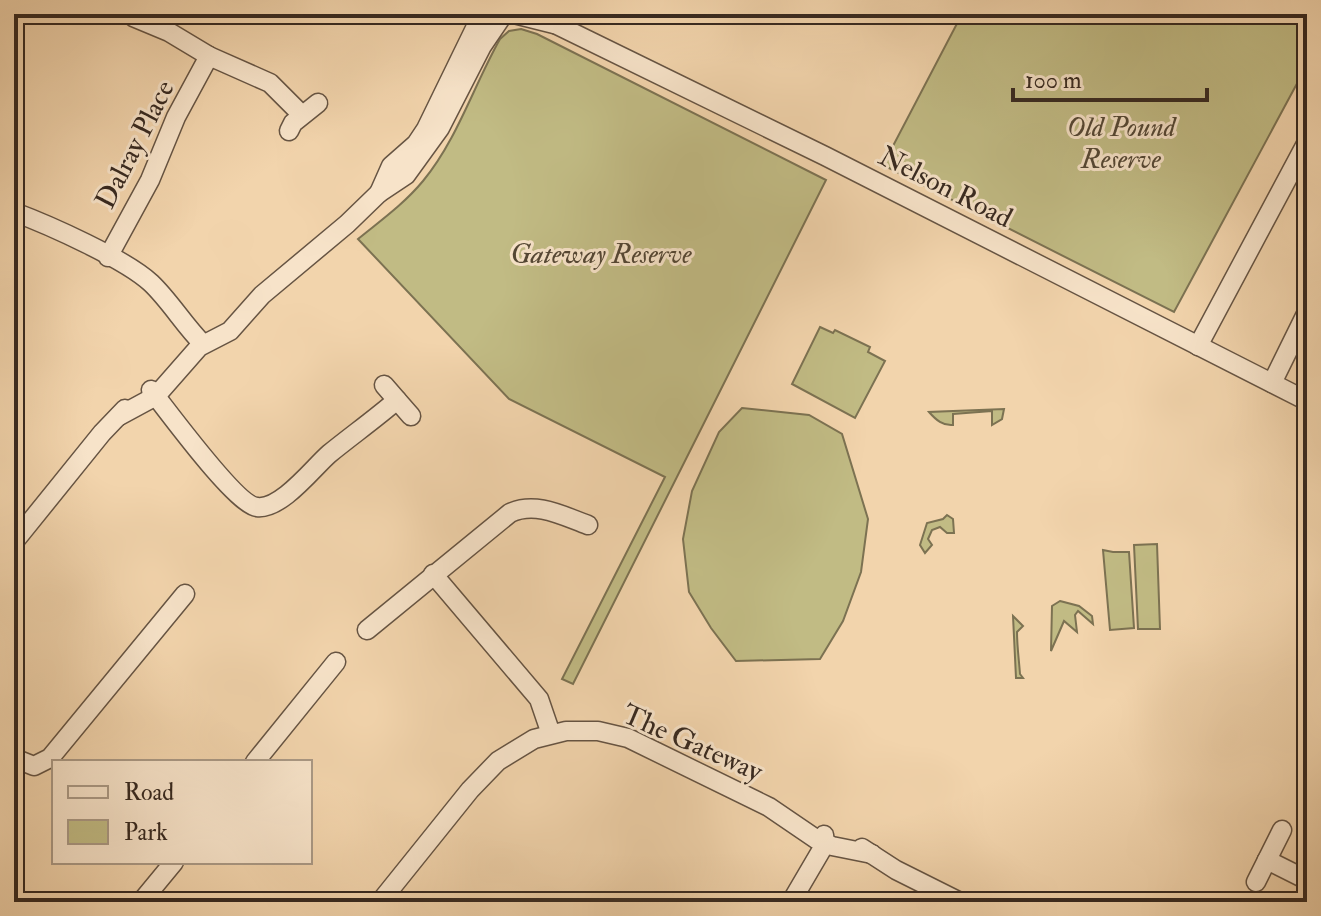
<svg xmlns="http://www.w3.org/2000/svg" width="1321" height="916" viewBox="0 0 1321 916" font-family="'IM FELL Double Pica',serif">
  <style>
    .green { fill: #c1bb84; stroke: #7c7252; stroke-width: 2 }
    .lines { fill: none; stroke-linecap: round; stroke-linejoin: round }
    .minor-casing { stroke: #665443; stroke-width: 21 }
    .minor { stroke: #f7e3c9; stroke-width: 18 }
    .labels { text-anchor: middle; stroke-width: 6; stroke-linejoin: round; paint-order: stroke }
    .park-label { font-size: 28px; font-style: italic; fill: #534634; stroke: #f7e3c9 }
    .street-label { font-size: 28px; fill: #372920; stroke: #f7e3c9 }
  </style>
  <rect width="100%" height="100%" fill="#f2d4ac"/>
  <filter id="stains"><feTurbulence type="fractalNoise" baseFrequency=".0025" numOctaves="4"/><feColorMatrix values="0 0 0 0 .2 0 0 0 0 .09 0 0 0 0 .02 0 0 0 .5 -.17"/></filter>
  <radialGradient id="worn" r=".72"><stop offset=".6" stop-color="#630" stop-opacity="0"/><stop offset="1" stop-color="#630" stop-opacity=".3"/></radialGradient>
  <g class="green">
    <path d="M962 14H1307V65L1174 312 883 165Z"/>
    <path d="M521 29 537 34 826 180 573 684 562 679 665 477 509 399 358 239C380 221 404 204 423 181 457 140 474 85 500 39L509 31Z"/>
    <path d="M820 327 833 333 835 330 870 347 868 352 885 361 855 418 792 384Z"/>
    <path d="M742 408 809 415 842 434 868 519 861 572 843 621 820 659 736 661 711 628 689 592 683 539 692 491 719 432Z"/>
    <path d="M1004 409 1002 419 992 425V411L953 414V425C943 426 936 420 929 412Z"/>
    <path d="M947 515 953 519 954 533H947L940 527 932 530 928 539 932 545 925 553 920 545 927 523 943 519Z"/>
    <path d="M1157 544 1160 629H1138L1134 545Z"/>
    <path d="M1103 550 1113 552H1129L1134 628 1110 630Z"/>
    <path d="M1060 601 1079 606 1092 616 1093 624 1078 611 1075 615 1077 632 1064 621 1051 651 1052 606Z"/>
    <path d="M1013 616 1023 626 1017 632C1017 646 1019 660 1020 674L1023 678H1016Z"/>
  </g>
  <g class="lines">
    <defs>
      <g id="minor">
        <path d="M514 14 554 24"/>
        <path d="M542 14 557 25 825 156 1307 401"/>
        <path d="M14 15 15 14"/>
        <path d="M133 17 169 32 209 56 270 83 302 115"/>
        <path d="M289 131 293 123 318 103"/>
        <path d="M379 193 391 166 416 144 426 129 482 14"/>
        <path d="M14 212C49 225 125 259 151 283 170 301 184 325 203 344"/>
        <path d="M108 257 150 180 176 117 209 56"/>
        <path d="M1198 346 1307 142"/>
        <path d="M1272 383 1307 312"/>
        <path d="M384 385 397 400"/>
        <path d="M151 390C167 410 236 505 257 507 281 510 313 468 329 454 351 436 375 419 397 400L411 416"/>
        <path d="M119 416 156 396 199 347 230 331 262 295 347 224 379 193 406 175 440 128 482 46 503 15"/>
        <path d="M14 542 102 433 125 409"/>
        <path d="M433 574 539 699 551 734"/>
        <path d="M367 630 510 513C536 501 563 516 588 525"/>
        <path d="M14 758 34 766 50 758 185 594"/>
        <path d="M255 762 336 662"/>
        <path d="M862 848 896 870 960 902"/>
        <path d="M1267 860 1307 880"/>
        <path d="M1256 882 1282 830"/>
        <path d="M141 902 174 862"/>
        <path d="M380 902 470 790 498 761 534 739 566 731H598L628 738 769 807 816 839 832 846 872 854"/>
        <path d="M791 902 825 844 824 835"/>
      </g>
    </defs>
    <use href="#minor" class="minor-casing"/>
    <use href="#minor" class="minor"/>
  </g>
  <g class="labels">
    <g class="park-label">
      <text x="1121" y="136">Old Pound<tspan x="1121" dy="32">Reserve</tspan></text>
      <text x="601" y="263">Gateway Reserve</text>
    </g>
    <g class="street-label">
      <text transform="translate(134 144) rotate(-63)" y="10">Dalray Place</text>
      <text transform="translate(946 186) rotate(27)" y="10">Nelson Road</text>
      <text transform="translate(693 742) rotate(24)" y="10">The Gateway</text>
    </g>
  </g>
  <rect width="1321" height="916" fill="none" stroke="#f2d4ac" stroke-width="48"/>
  <rect x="16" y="16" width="1289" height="884" fill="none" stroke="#372920" stroke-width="4"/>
  <rect x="24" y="24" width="1273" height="868" fill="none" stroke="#372920" stroke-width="2"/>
  <rect x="52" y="760" width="260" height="104" fill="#f7e3c9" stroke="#aa9985" stroke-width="2"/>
  <rect x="68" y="786" width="40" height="12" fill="#f7e3c9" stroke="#aa9985" stroke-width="2"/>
  <text x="124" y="800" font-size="24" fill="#372920">Road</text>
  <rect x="68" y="820" width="40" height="24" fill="#c1bb84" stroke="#aa9985" stroke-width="2"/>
  <text x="124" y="840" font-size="24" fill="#372920">Park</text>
  <path d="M1013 88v12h194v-12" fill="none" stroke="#372920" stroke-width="4"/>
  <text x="1025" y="88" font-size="24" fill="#372920" stroke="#f7e3c9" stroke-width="6" paint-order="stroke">100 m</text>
  <rect width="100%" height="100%" filter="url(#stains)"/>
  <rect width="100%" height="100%" fill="url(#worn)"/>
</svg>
